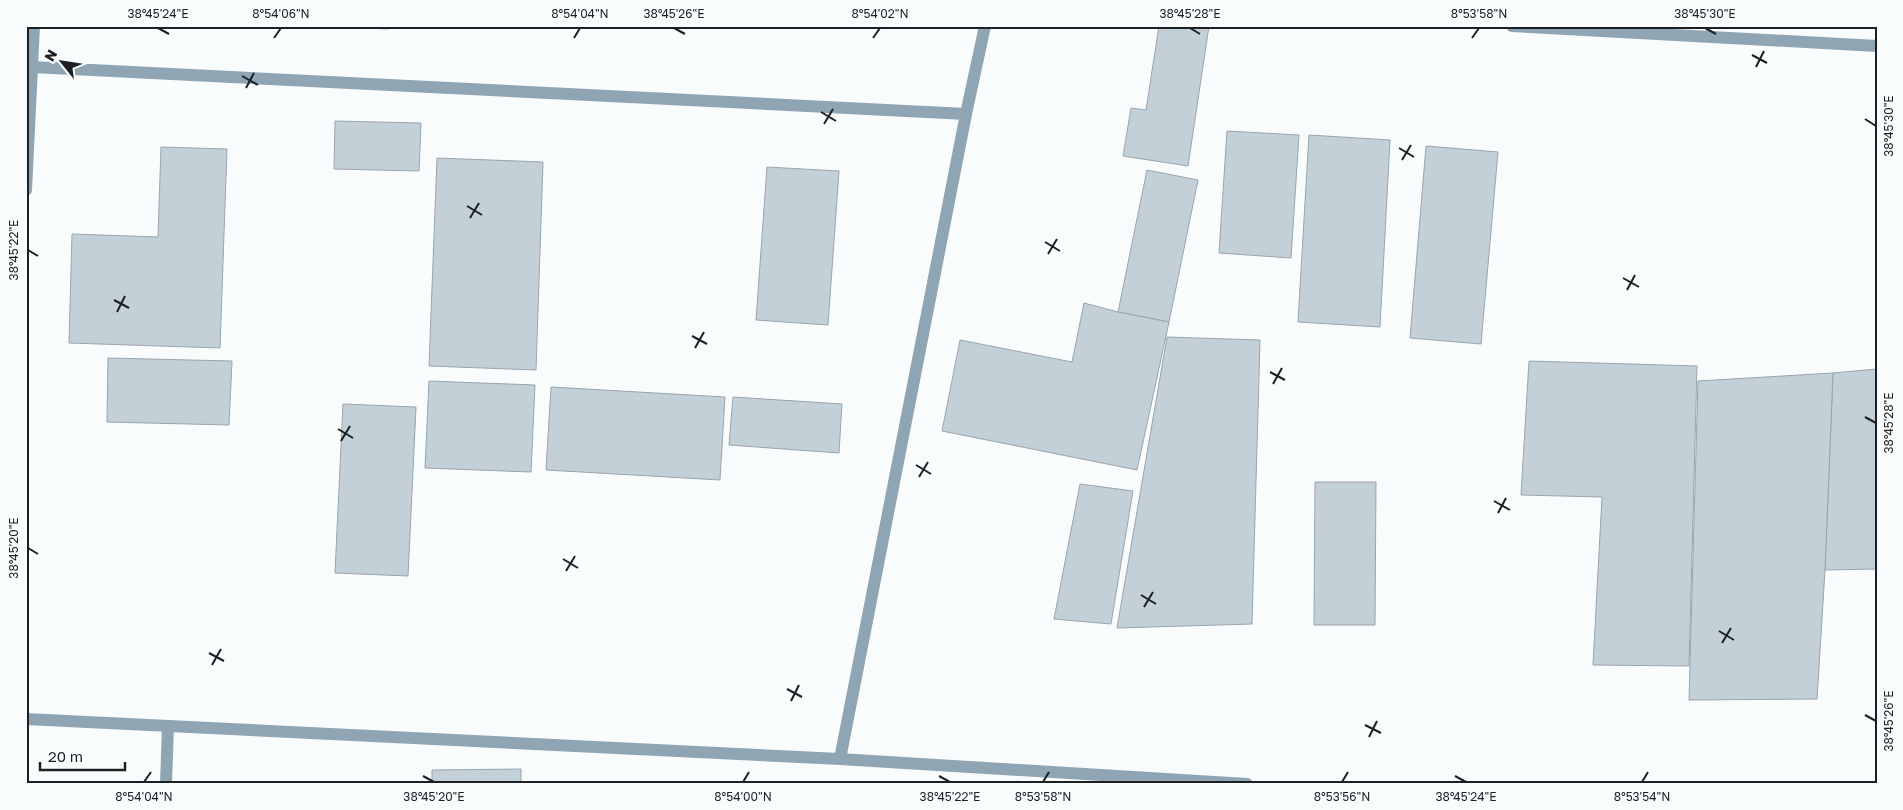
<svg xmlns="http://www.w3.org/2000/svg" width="1903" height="810" viewBox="0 0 1903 810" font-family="'Golos Text',sans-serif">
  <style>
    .building { fill: #c4d0d8; stroke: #99a4ac }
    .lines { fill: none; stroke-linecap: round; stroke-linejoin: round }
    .minor { stroke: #8fa5b4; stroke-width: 12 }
    .ticks { fill: none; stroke: #1c2023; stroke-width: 2 }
    .neatline { fill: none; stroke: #1c2023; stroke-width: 2 }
    .ticks-label { font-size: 12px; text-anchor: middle; fill: #1c2023 }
  </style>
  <rect width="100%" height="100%" fill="#f9fcfd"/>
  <g class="building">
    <path d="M313 26H389V29Z"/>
    <path d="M1159 26H1209L1188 166 1123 156 1131 108 1146 110Z"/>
    <path d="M335 121 421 123 419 171 334 169Z"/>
    <path d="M1227 131 1299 135 1291 258 1219 253Z"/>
    <path d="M1309 135 1390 140 1380 327 1298 322Z"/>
    <path d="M1426 146 1498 152 1481 344 1410 338Z"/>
    <path d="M161 147 227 149 220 348 69 343 72 234 158 237Z"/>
    <path d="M437 158 543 162 536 370 429 366Z"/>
    <path d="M767 167 839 171 828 325 756 320Z"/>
    <path d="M1147 170 1198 180 1169 322 1118 312Z"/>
    <path d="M1084 303 1118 312 1169 322 1137 470 942 431 960 340 1072 362Z"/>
    <path d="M1167 337 1260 340 1252 624 1117 628Z"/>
    <path d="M108 358 232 361 229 425 107 422Z"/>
    <path d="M1529 361 1697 366 1689 666 1593 665 1602 497 1521 495Z"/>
    <path d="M1877 369V569L1825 570 1833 373Z"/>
    <path d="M1833 373 1825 570 1817 699 1689 700 1698 381Z"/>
    <path d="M429 381 535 385 531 472 425 468Z"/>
    <path d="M551 387 725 397 720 480 546 470Z"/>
    <path d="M733 397 842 404 839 453 729 445Z"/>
    <path d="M343 404 416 407 408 576 335 573Z"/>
    <path d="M1315 482H1376L1375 625H1314Z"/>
    <path d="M1080 484 1133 491 1111 624 1054 619Z"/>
    <path d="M521 769V784H432V770Z"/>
  </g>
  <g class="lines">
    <g class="minor">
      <path d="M1512 26 1877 46"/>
      <path d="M32 67 966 114"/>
      <path d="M26 190 34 26"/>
      <path d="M26 719 840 759 1247 784"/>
      <path d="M840 759 966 114 985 26"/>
      <path d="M166 784 168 726"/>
    </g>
  </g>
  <path class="ticks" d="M158 28 169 34M674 28 685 34M1190 28 1200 34M1705 28 1716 34M274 38 281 28M574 38 580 28M873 38 880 28M1472 38 1479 28M1752 55 1767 63M1756 67 1764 51M242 76 258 85M246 88 254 73M821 112 836 121M1865 119 1876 126M824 124 833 109M1399 148 1414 157M1402 160 1411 145M467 206 482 215M470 218 479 203M1045 242 1060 251M28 250 38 256M1048 254 1057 239M1623 278 1639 287M1627 290 1635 275M114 300 129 308M117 312 125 296M692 336 707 344M695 348 704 332M1270 372 1285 380M1273 384 1282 368M1865 417 1876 423M338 429 353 438M341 441 350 426M916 465 931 474M919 477 928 462M1494 501 1510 510M1498 513 1506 498M28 548 38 554M563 559 578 568M566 571 575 556M1141 595 1156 604M1144 607 1153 592M1719 631 1734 640M1722 643 1731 628M209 653 224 661M212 665 221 649M787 689 802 697M791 701 799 685M1865 715 1876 721M1365 725 1381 733M1369 737 1377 721M423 776 434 782M939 776 950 782M1455 776 1466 782M144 782 151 772M743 782 749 772M1043 782 1049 772M1342 782 1348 772M1642 782 1648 772"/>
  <rect width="1903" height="810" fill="none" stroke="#f9fcfd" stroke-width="55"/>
  <g transform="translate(62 62) rotate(300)" stroke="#f9fcfd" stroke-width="4" paint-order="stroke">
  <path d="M0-4L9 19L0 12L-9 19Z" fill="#1c2023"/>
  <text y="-8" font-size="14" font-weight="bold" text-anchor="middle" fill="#1c2023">N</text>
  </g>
  <path d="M40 762v8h85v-8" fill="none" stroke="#1c2023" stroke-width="2.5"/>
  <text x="48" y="762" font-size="15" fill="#1c2023" stroke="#f9fcfd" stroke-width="4" paint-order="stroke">20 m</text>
  <rect x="28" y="28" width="1848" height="754" class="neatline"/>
  <g class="ticks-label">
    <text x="158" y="18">38°45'24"E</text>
    <text x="281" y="18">8°54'06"N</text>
    <text x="580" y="18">8°54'04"N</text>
    <text x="674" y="18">38°45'26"E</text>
    <text x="880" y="18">8°54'02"N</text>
    <text x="1190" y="18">38°45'28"E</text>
    <text x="1479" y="18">8°53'58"N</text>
    <text x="1705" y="18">38°45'30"E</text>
    <text transform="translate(1889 126) rotate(-90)" y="4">38°45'30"E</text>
    <text transform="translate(14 250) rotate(-90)" y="4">38°45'22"E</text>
    <text transform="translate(1889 423) rotate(-90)" y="4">38°45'28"E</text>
    <text transform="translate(14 548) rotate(-90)" y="4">38°45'20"E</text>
    <text transform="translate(1889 721) rotate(-90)" y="4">38°45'26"E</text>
    <text x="144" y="801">8°54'04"N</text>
    <text x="434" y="801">38°45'20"E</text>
    <text x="743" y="801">8°54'00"N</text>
    <text x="950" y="801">38°45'22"E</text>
    <text x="1043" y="801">8°53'58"N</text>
    <text x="1342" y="801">8°53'56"N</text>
    <text x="1466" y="801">38°45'24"E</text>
    <text x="1642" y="801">8°53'54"N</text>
  </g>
</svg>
